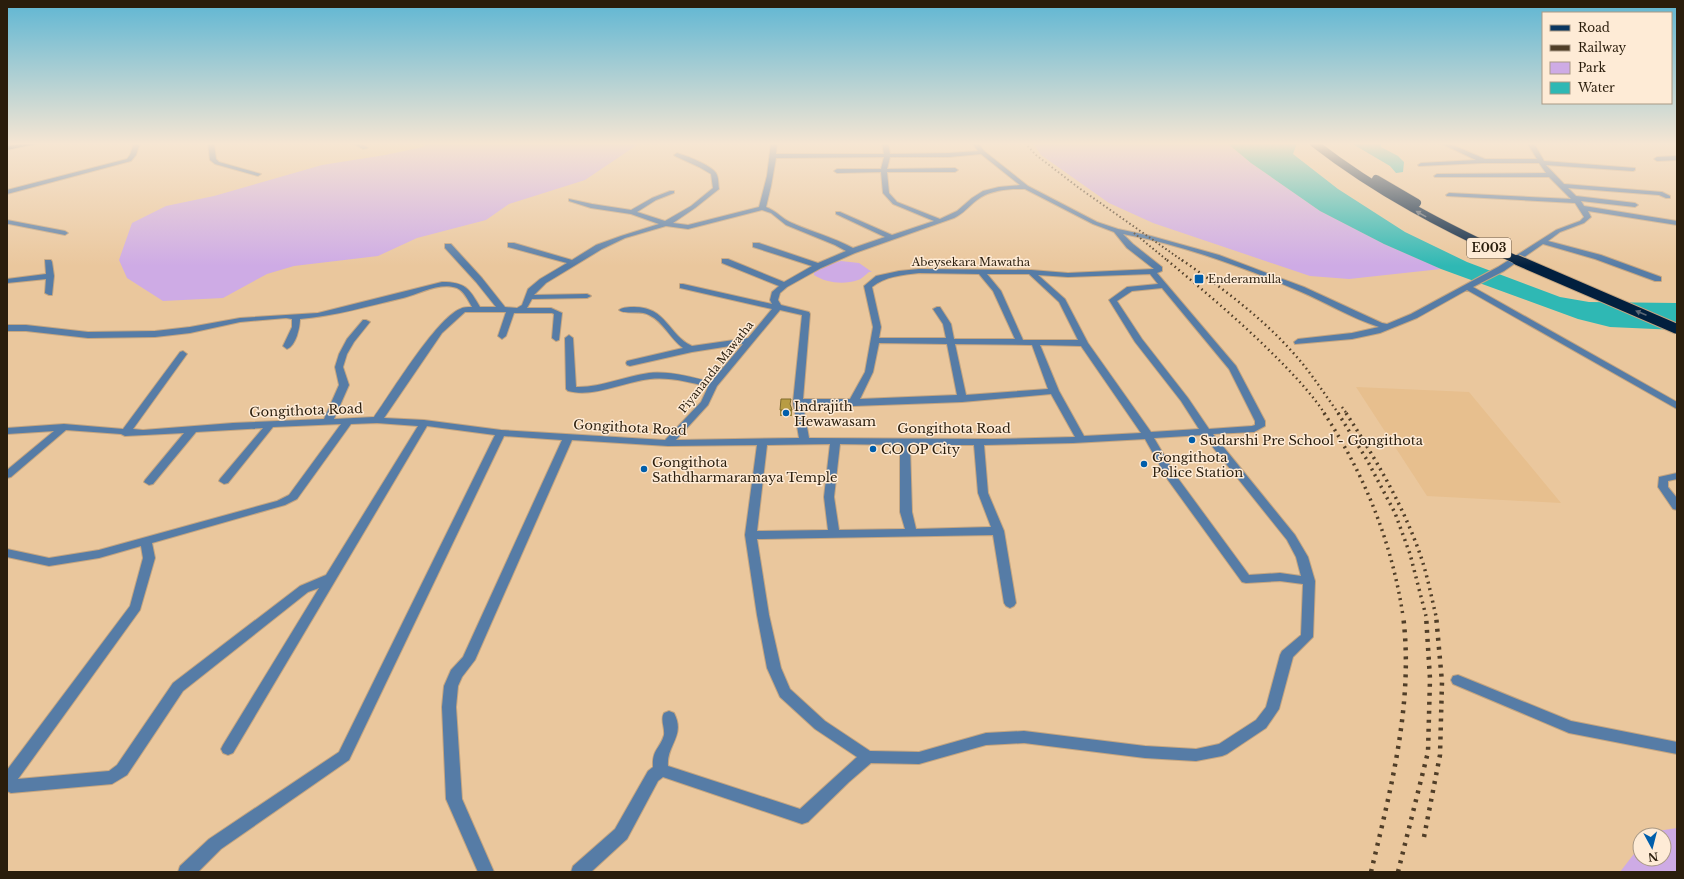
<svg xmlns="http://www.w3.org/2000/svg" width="1684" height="879" viewBox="0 0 1684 879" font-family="'Libre Baskerville',serif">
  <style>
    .built { fill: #e7bf8e }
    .green { fill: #ceabe5 }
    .water { fill: #2fb8b4 }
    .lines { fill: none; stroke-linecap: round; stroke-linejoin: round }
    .minor-casing { stroke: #c4a580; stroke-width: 2 }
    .major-casing { stroke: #c4a580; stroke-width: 2 }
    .minor { fill: #567ca6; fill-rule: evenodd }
    .major { fill: #0a3661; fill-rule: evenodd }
    .rail-far3 { stroke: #503e28; stroke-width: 2; stroke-dasharray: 1.5 2.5; stroke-linecap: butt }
    .rail-far2 { stroke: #503e28; stroke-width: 2.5; stroke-dasharray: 1.5 3.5; stroke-linecap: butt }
    .rail-far1 { stroke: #503e28; stroke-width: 3.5; stroke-dasharray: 2 4.5; stroke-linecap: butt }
    .rail { stroke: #503e28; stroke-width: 4.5; stroke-dasharray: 3 6; stroke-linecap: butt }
    .highway-bridge-far1-casing { stroke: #c4a580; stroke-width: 9; stroke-linecap: butt }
    .highway-bridge-casing { stroke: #c4a580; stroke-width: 12; stroke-linecap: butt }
    .highway-bridge-far1 { stroke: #011f3e; stroke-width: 8 }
    .highway-bridge { stroke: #011f3e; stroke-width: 10 }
    .wall { fill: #9e863a }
    .building { fill: #b89c43; stroke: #816d2f }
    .oneway { fill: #5a6673 }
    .poi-dot { fill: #005eab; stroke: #feebd6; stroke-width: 1.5 }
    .labels { text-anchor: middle; stroke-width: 3; stroke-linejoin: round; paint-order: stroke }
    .far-street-label { font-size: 11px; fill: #2a1d0c; stroke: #feebd6 }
    .far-poi-label { font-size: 11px; fill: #2a1d0c; stroke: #feebd6; text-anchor: start }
    .shield { fill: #feebd6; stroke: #6a5b49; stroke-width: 1 }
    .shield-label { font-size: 12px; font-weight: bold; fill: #2a1d0c }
    .poi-label { font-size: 13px; fill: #2a1d0c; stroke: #feebd6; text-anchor: start }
    .street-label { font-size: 13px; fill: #2a1d0c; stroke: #feebd6 }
  </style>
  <rect width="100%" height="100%" fill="#eac79d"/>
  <path class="built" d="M1356 387 1469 392 1561 503 1427 496Z"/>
  <g class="green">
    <path d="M427 143H640L585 180 509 204 486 220 417 238 378 256 294 266 267 274 223 298 163 301 127 278 119 260 132 223 166 206 214 196 322 165 385 155 423 147Z"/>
    <path d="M1033 143H1227L1251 163 1320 211 1384 244 1441 269 1349 279 1310 276 1153 223 1109 203 1041 155Z"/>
    <path d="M841 261 859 263 872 272H869C865 275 862 279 858 280 844 285 826 283 814 275V272L818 268Z"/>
    <path d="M1677 828V872H1620L1640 846V859H1664V835H1648L1651 832Z"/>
  </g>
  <g class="water">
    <path d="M1227 143H1297L1293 154 1338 189 1405 232 1467 262 1560 297 1589 302 1677 303V330L1610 327 1578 319 1441 269 1384 244 1320 211 1251 163Z"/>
    <path d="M1351 143H1381V147L1398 156 1404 162 1403 172 1396 173 1390 166Z"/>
  </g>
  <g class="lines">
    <defs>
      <g id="minor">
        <path d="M134 143H140L136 155 131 161 7 194V190L127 159 130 155Z"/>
        <path d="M208 143H214L216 159 219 162 261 174 258 176 215 164 210 160Z"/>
        <path d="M352 143H360L368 148 363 149Z"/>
        <path d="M771 143H777L776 154H884L882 143H888L890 154 949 153 978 151 972 143H978L984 151 1028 186 1097 222 1118 229 1151 236 1219 255 1304 287 1382 323 1387 324 1411 314 1498 267 1556 230 1580 221 1584 217 1575 203 1447 196 1446 195 1449 193 1571 199 1549 177H1435L1434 176 1437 174 1546 173 1539 163H1483L1419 166 1418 165 1421 163 1476 160 1440 143H1448L1485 159H1537L1528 144 1539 143 1535 145 1544 161 1635 168V170L1633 171 1546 165 1564 184 1662 192 1670 196V198H1666L1659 195 1568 188 1576 196 1635 203 1638 205 1635 207 1581 201 1584 206 1677 221V225L1588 211 1591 217 1584 223 1560 232 1548 241 1601 255 1661 277V281H1655L1595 259 1543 244 1504 271 1473 287 1677 402V409L1467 290 1417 318 1380 333 1352 339 1295 344 1294 342 1298 339 1352 333 1379 327C1351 318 1325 302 1299 291 1243 267 1183 245 1123 234L1133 244 1162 267V271L1157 273 1236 366 1265 421V426L1254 432 1213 434 1295 535 1308 557 1315 581 1313 637 1293 657 1279 709 1266 728 1227 754 1222 756 1196 761 1145 758 1024 743 986 745 919 764 871 763 849 782 808 822 802 824 663 777 658 781 627 839 591 872H571L573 866 615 829 648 771 653 767C652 749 660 749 664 735 665 727 660 720 664 713L669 711 674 713C686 736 666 745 668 766L800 809 857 757 815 729 780 697 767 668 757 615 745 535 757 445 668 446 572 440 475 660 462 677 458 686 456 707 462 799 494 872H478L446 799 442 707 444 686 451 670 463 657 562 440 504 436 349 760 221 849 198 872H178L180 866 209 839 339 752 495 435 427 426 233 753 228 755 223 753 221 749 223 745 319 588 308 592 183 691 127 775 112 784 11 793 7 791V770L130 606 143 558 141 546 99 558 49 566 7 557V549L49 558 99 550 277 501 289 495 341 424 273 427 228 483 224 484 219 481 220 479 263 428 196 432 153 484 149 485 144 482 145 480 184 433 125 436 121 434 66 430 11 477 7 478V470L54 431 7 434V428L64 424 123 429 180 352 183 351 187 354 133 429 143 430 233 423 324 419 339 385 335 367 339 354 347 339 363 320H366L370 322 354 342 347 354 343 367 349 385 334 419 374 417C391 393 436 319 460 309 463 307 468 307 472 307 468 300 464 291 457 288 439 282 420 294 403 298 369 306 335 316 300 319 300 327 296 346 287 349L283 346 292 327V319L286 318 240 322 190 333 155 337 88 338 26 331H7V325H26L88 332 155 331 190 327 240 318 318 313 442 282C465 282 469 288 480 307H496L476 282 445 248V244H451L482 278 505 307 517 308 522 305 528 289 540 279 567 263 508 247V243H514L572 260 596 245 621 236 659 224 631 214 591 208 569 201V199L592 204 631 210 652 198 670 191H674V193L656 200 637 212 665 221 691 206 713 188 711 174 699 167 675 156 674 155 677 153C687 156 711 165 716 173 719 178 718 184 719 189L695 208 673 223 688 225 759 207 767 176ZM981 154 1020 185 999 187 983 191 972 198 957 211 940 219 897 202 889 193 887 172H955L958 170 955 168 887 169 890 157H949ZM884 157 881 169H837L834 171 837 173 881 172 883 193 893 204 934 221 892 235 840 212H836V214L885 237 853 248C833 237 812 232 792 223 782 219 777 211 766 207L771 186 776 158ZM1013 189H1025L1093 224 1114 232 1127 248 1154 269 1068 273 1031 270 919 269 899 271 876 276 864 286 873 327 865 372 850 399H803L810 314 809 312 781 305 778 300 780 293 787 287 821 268 855 253 954 218C963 214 969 206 977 200 987 192 1000 190 1013 189ZM762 210 771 213 786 225 835 245 846 251 818 263 759 243H753V247L812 266 784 282 728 259H722V263L779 286 772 292 770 300 772 304 683 284H680V288L772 309 748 338 692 346C668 335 667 307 634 307 629 307 623 307 619 310 625 315 640 310 649 315 664 322 670 339 683 348L627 361 626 363 627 365 630 366 692 352 743 344 711 382C691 377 670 371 649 373 625 376 600 388 576 387L573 338 569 335 565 338 566 389 568 391C594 398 623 382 650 379 670 377 689 382 708 387L701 402 665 440 501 430 424 420 384 418 442 333 465 312H506L498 336 502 339 506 336 514 313H552L554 314 552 338 556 341 559 340 562 313 551 308H527L532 299 587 298 591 296 587 294 534 295 546 283 602 249 625 238 666 226 688 229ZM919 273 979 274 993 291 1015 339H954L951 324 940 307H937L933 309 943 324 946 338H879L881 327 872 287C886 276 902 275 919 273ZM987 274H1029L1059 302 1078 340H1023L1001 291ZM1150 274 1158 284 1127 287 1109 300 1135 342 1181 401 1199 429 1151 432 1088 343 1065 299 1038 275 1068 277ZM1162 288 1229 369 1255 421V425L1252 426 1209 429 1188 398 1142 339 1117 301 1132 291ZM780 310 802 315 793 402 799 438 676 440 708 405 717 386ZM879 343 947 344 957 395 860 399 873 372ZM955 344 1032 345 1048 389 966 395ZM1040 345 1081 346 1141 433 1084 436 1059 391ZM1051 394 1075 437 993 439 809 438 803 405 853 406 962 402ZM377 423 418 426 326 575 300 586 173 683 117 765 109 771 18 779 140 610 155 558 152 543 285 505 297 499 351 424ZM1203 435 1287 540 1296 557 1301 576 1280 573 1249 575 1177 477 1154 438ZM1145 439 1168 480 1242 582 1246 583 1280 581 1303 584 1301 635 1282 651 1280 655 1266 707 1256 720 1219 744 1196 749 1145 746 1024 731 986 733 919 752 870 751 825 721 790 689 781 668 769 615 757 539 993 535 1004 603 1006 606 1010 608 1014 606 1016 603 1004 531 988 493 984 445 1073 443ZM830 444 824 497 828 530 757 531 767 445ZM840 444 900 445V512L905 529 839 530 834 497ZM910 445H974L978 493 991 527 916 529 912 512Z"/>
        <path d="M1677 156V160L1657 161 1654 159 1657 157Z"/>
        <path d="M7 220 65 231 68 233 65 235 9 224H7Z"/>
        <path d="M45 260H51L52 262 54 276 52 295H49L45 293 46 279 7 283V279L46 274Z"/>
        <path d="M1677 473V479L1668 481V487L1677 498V510L1673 509 1658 487 1659 477Z"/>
        <path d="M1458 675 1571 721 1677 742V754L1569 733 1453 684 1451 680 1453 676Z"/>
      </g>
      <path id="major" d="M25 143H40L7 150V146Z"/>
    </defs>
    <use href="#minor" class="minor-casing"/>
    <use href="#major" class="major-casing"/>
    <use href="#minor" class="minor"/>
    <use href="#major" class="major"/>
    <g class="rail-far3">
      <path d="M1025 143 1036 155 1079 188 1183 261"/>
      <path d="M1134 233 1168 261"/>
    </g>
    <g class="rail-far2">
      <path d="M1167 260C1204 291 1241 322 1275 356 1293 374 1311 393 1325 414"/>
      <path d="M1182 260C1222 288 1263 318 1296 356 1312 374 1325 395 1339 414"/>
      <path d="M1342 407 1347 414"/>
    </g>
    <g class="rail-far1">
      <path d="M1324 413C1365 475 1392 543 1403 616"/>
      <path d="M1338 413 1367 460 1395 513 1410 554 1426 616"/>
      <path d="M1346 413C1375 458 1402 503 1420 554 1427 574 1431 595 1436 616"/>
    </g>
    <g class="rail">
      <path d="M1424 837 1440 755 1442 682 1436 615"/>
      <path d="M1371 872C1391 788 1414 702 1403 615"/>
      <path d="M1398 872 1428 752 1430 679 1426 615"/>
    </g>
    <defs>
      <g id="highway-bridge-far1">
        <path d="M1314 143C1377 192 1446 228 1519 261"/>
        <path d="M1376 179 1417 203"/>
      </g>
      <path id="highway-bridge" d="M1517 260 1677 329"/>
    </defs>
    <use href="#highway-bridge-far1" class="highway-bridge-far1-casing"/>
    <use href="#highway-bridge" class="highway-bridge-casing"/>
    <use href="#highway-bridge-far1" class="highway-bridge-far1"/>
    <use href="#highway-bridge" class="highway-bridge"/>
  </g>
  <path class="wall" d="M791 405V406L792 410V416H780V410Z"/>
  <path class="building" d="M781 399H791L790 404 792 410H780Z"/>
  <defs><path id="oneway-solid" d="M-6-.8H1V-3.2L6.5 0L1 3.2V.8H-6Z"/></defs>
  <g class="oneway">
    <use href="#oneway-solid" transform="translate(1421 214) rotate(-151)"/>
    <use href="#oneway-solid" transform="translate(1641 313) rotate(-157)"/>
  </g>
  <linearGradient id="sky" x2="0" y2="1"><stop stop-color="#5eb6d3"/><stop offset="0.54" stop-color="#f6e6d3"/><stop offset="1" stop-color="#f6e6d3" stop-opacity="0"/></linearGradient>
  <rect width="1684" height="266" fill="url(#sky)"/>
  <g class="poi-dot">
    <rect x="1194" y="274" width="10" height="10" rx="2"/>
    <circle cx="786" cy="413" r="4"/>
    <circle cx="1192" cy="440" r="4"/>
    <circle cx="873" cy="449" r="4"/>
    <circle cx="1144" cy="464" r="4"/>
    <circle cx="644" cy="469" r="4"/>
  </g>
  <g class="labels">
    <g class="far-street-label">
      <text x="971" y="266">Abeysekara Mawatha</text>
      <text transform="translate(716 367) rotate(-52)" y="4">Piyananda Mawatha</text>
    </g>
    <g class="far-poi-label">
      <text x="1208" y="283">Enderamulla</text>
    </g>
    <rect class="shield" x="1467" y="238" width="44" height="20" rx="3"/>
    <g class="shield-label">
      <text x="1489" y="252">E003</text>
    </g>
    <g class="poi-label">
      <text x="794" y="411">Indrajith<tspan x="794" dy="15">Hewawasam</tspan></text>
      <text x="1200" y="445">Sudarshi Pre School - Gongithota</text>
      <text x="881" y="454">CO OP City</text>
      <text x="1152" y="462">Gongithota<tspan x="1152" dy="15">Police Station</tspan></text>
      <text x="652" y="467">Gongithota<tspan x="652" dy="15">Sathdharmaramaya Temple</tspan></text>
    </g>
    <g class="street-label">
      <text transform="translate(306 410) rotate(-2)" y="5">Gongithota Road</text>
      <text transform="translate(630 427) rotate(3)" y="5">Gongithota Road</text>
      <text x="954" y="433">Gongithota Road</text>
    </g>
  </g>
  <rect width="1684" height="879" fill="none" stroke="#2a1d0c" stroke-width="16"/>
  <rect x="1542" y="12" width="130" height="92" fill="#feebd6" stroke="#a99985"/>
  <rect x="1550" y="25" width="20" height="6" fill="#0a3661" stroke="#a99985"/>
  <text x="1578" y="32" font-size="12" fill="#2a1d0c">Road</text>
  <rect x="1550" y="45" width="20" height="6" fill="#503e28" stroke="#a99985"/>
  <text x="1578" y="52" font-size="12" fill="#2a1d0c">Railway</text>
  <rect x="1550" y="62" width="20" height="12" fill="#ceabe5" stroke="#a99985"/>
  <text x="1578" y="72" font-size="12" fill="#2a1d0c">Park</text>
  <rect x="1550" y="82" width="20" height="12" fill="#2fb8b4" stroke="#a99985"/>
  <text x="1578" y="92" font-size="12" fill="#2a1d0c">Water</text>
  <g transform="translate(1652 847) rotate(173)"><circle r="19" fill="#feebd6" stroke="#a99985"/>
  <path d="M0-3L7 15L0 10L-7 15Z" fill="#005eab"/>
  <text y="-6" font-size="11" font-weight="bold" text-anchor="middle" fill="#2a1d0c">N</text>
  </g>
</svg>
